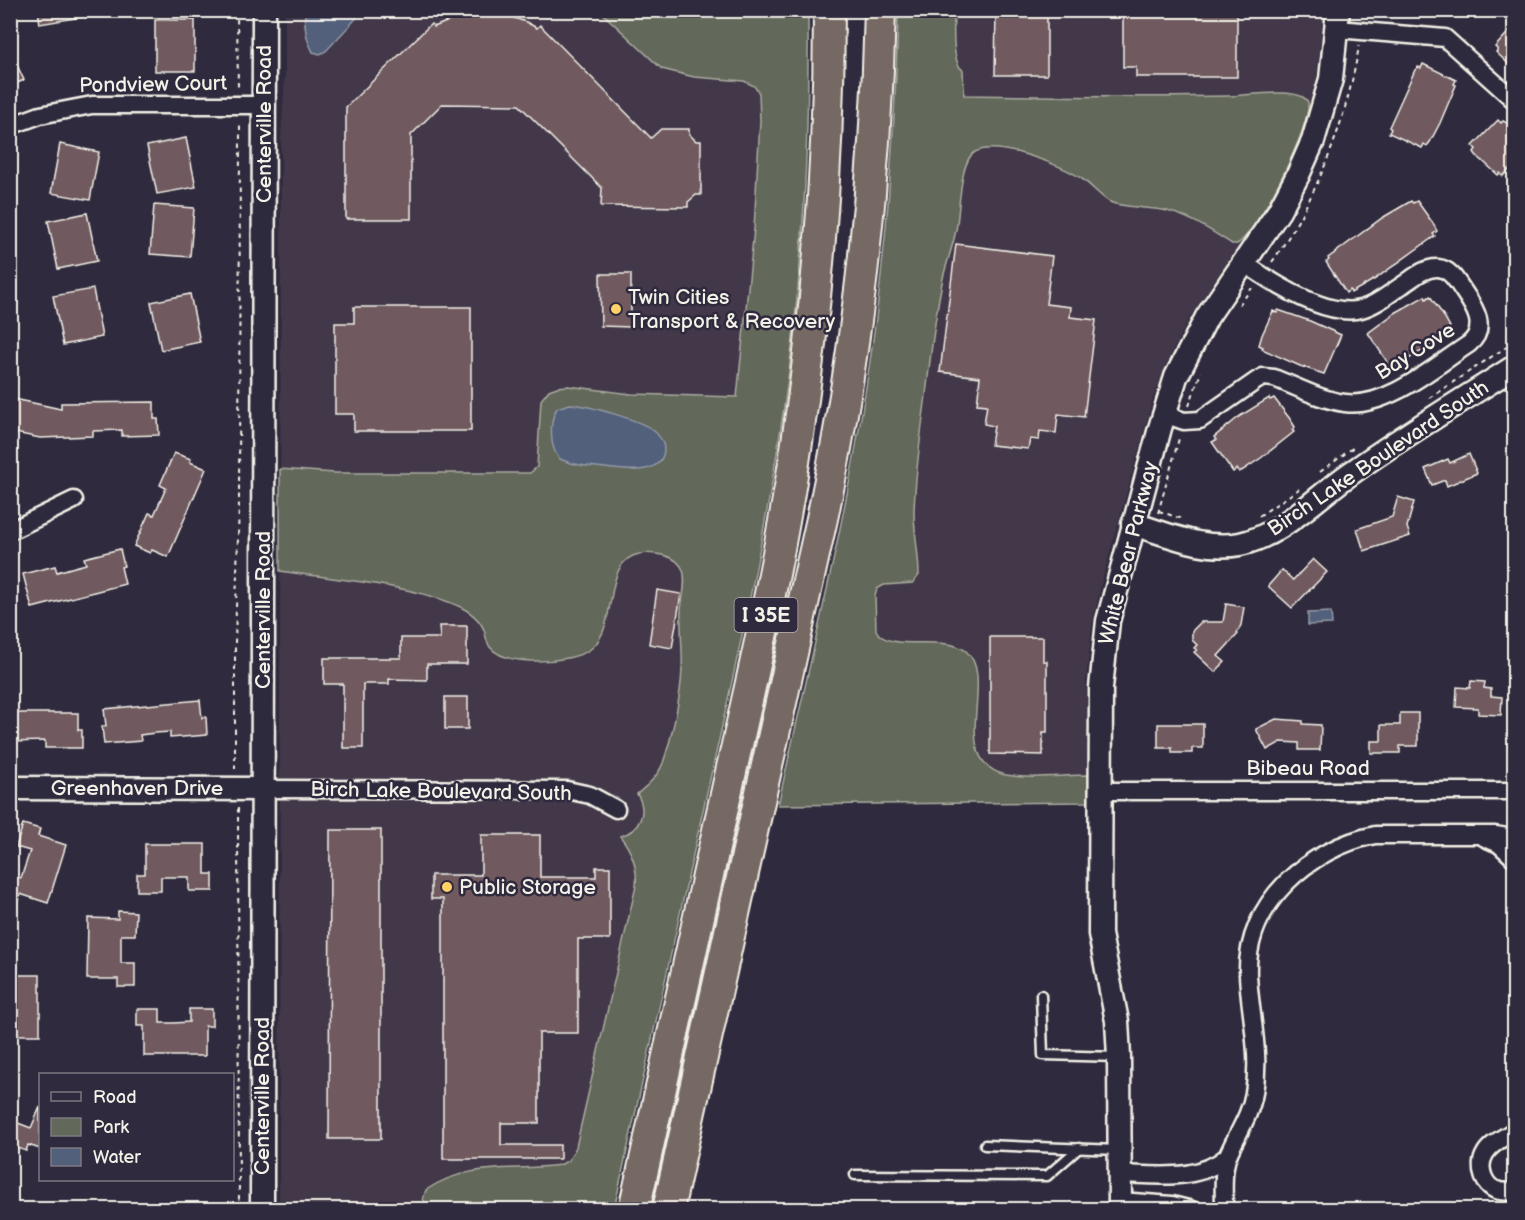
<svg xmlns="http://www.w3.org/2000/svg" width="1525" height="1220" viewBox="0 0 1525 1220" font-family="'Balsamiq Sans',sans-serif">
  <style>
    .built { fill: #423848 }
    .green { fill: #62685a; stroke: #abaca1; stroke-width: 1.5 }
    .water { fill: #52607b; stroke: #939aa7; stroke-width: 1.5 }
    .building { fill: #705a60; stroke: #f4f1e8; stroke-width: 1.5 }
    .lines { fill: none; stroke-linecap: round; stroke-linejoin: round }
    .lane-casing { stroke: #f4f1e8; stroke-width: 13 }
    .street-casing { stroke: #f4f1e8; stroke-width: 21 }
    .secondary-casing { stroke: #f4f1e8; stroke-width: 27 }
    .highway-casing { stroke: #f4f1e8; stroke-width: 34 }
    .path { stroke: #f4f1e8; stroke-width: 2; stroke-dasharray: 4.5 4.5; stroke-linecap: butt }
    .lane { stroke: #2f2a3d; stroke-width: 8 }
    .street { stroke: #2f2a3d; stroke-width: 16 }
    .secondary { stroke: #2f2a3d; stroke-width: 22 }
    .highway { stroke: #766964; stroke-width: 30 }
    .poi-dot { fill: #ffd166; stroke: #2f2a3d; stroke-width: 2 }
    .labels { text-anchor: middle; stroke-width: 5; stroke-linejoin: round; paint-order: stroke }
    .shield { fill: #2f2a3d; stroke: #b9b5b5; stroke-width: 1.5 }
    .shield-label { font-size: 20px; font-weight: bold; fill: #f4f1e8 }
    .street-label { font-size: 21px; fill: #f4f1e8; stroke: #2f2a3d }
    .poi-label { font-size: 21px; fill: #f4f1e8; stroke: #2f2a3d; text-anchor: start }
  </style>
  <rect width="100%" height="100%" fill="#2f2a3d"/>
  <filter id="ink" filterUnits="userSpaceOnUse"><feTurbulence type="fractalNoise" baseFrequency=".0167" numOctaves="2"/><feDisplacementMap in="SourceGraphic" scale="12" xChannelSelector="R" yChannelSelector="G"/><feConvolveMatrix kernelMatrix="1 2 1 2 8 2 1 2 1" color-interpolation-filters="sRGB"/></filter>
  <g filter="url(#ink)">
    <g class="built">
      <path d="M285 11H778L780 164 589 1209 279 1210 281 138 285 74Z"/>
      <path d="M929 11H1324L1316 81 1300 136 1289 162 1263 211 1190 317 1169 358 1153 399 1102 581 1092 626 1086 683 1089 791 800 790Z"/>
    </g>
    <g class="green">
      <path d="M600 11H808C809 123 805 235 792 347 774 499 740 648 706 797 674 935 644 1072 614 1209H430L423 1199 426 1190C469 1161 513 1172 560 1165L569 1160 576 1147 636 886C638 867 632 851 620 836 640 831 648 812 637 794 648 785 658 776 663 763 672 737 681 696 682 669 683 650 680 630 681 610 682 598 687 582 683 570 680 563 673 558 666 556 594 537 624 618 593 647 587 653 577 656 568 658 548 662 504 665 490 647 486 642 486 635 484 630 479 617 466 609 454 604 404 584 333 579 280 571V469L335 473H530L537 467 541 400 549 390 557 387 568 386 631 394 737 397 754 229 760 121 759 93 754 86 744 81 694 77 662 69Z"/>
      <path d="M898 11H954C954 25 951 63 963 70L964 95C1052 96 1141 98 1229 96 1246 96 1299 86 1308 102 1312 126 1258 232 1237 244H1232C1210 230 1190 216 1163 210 1151 208 1119 207 1110 202 1104 200 1090 184 1082 179 1063 165 997 140 975 152 959 161 960 212 956 230 953 246 947 261 943 278 934 319 930 361 925 403 920 439 915 476 914 512 914 533 919 554 919 575L913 583 884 585 877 589 875 596 876 630C888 654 943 633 966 651 998 678 946 761 1006 775 1030 780 1064 775 1089 775V802L778 805C809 666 844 527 866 387 886 262 895 137 898 11Z"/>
    </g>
    <g class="water">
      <path d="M305 11V10L363 11 326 51 320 54 313 52C306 40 304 24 305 11Z"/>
      <path d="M570 404C587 405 640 420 653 430 659 435 664 442 664 450 662 477 622 470 605 468 590 466 574 466 560 459 549 448 549 421 557 408Z"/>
      <path d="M1331 612 1332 624 1308 625V613Z"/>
    </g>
    <g class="building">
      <path d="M38 10H81L82 17 40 24Z"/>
      <path d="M456 10 514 11V18L526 22 537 28 540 25 651 138 661 129H689V134L696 141H701V195H696L688 202V207L601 206 602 188 519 105 442 104 411 135V219H346V107L431 24 434 27 456 18Z"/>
      <path d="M996 10H1047V75H995Z"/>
      <path d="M1123 10H1237V77H1136V67H1123Z"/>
      <rect x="155" y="20" width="40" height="51"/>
      <path d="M1515 25V70L1499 55 1496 52 1498 50 1495 47Z"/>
      <path d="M10 50 24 80 10 86Z"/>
      <path d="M1423 64 1456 80 1454 84 1456 85 1440 123 1430 142 1427 146 1424 144 1422 148 1389 133 1391 129 1389 127 1415 70 1418 67 1421 68Z"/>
      <path d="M1498 120 1501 123 1503 121 1507 123 1515 131V164L1503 176 1500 173 1498 175 1486 164 1476 155 1474 152 1476 149 1473 146Z"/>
      <path d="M186 138 196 187 157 194 147 146Z"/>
      <path d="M60 144 99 152 90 200 51 193Z"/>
      <path d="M1411 201 1413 203 1417 201 1432 222 1437 231 1433 234 1435 236 1375 279 1351 293 1350 290 1346 293 1326 262 1329 260 1328 258 1382 218Z"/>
      <path d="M154 205 194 208 190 257 150 254Z"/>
      <path d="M87 213 97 261 58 269 48 221Z"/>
      <path d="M956 244 1052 256 1046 304 1071 307 1070 317 1096 320 1084 417 1058 414 1056 433 1040 431 1039 440 1030 439 1028 449 991 445 994 426 984 424 987 405 977 404 980 377 940 372Z"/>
      <path d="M600 274H631V327L601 326Z"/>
      <path d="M93 289 102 337 63 345 53 296Z"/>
      <path d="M190 294 200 342 161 350 151 302Z"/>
      <path d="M1425 296 1426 299 1430 296 1445 318 1450 327 1446 329 1448 331 1427 348 1392 369 1368 333 1395 313Z"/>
      <path d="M354 307H471V431H354V414H335V323H354Z"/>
      <path d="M1278 310 1310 321 1341 335 1324 374 1300 366 1262 349 1263 347 1259 345 1262 335 1273 311 1277 313Z"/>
      <path d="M10 398 61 409V403L154 402V419H158L159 435 122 436V430L93 431V436L40 438 10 432Z"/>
      <path d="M1269 398 1270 400 1274 398 1290 419 1295 427 1292 430 1294 432 1261 458 1243 470 1239 472 1237 469 1233 472 1212 442 1216 440 1214 437 1240 416Z"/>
      <path d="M174 453 191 459 190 462 206 469 168 557 152 550 150 553 134 546 149 513 154 515 166 488 160 485Z"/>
      <path d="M1469 454 1477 473 1447 486 1445 480 1432 485 1425 469 1448 459 1450 463Z"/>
      <path d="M1398 497 1414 502 1407 527 1410 536 1364 551 1357 529 1392 517Z"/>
      <path d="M120 549 124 566 121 567 125 584 32 608 23 574 55 566 57 572 71 568 86 564 84 558Z"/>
      <path d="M1313 559 1327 572 1292 608 1268 586 1282 570 1293 580Z"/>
      <path d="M657 590 681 594 672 648 649 644Z"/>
      <path d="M1226 604 1244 607 1241 625 1237 633 1238 634 1218 656 1225 662 1215 672 1194 652 1197 650 1194 648 1197 645 1192 640V631L1201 622H1223Z"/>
      <path d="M439 626H467V664H427V680L389 679V684H363V748H343V684H324V658H401V638H440Z"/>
      <path d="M990 637H1043V661H1047V732H1043V755L990 754Z"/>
      <path d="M1471 681 1485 682 1484 688 1491 689V696L1502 697 1501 715 1478 714V708L1456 707 1457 687 1470 688Z"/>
      <rect x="445" y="697" width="23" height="32"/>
      <path d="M200 700 202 718 206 717 207 735 170 738V732L155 733 140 735 141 741 104 744 102 726H106L104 709Z"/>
      <path d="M10 713H78V730H82V748H45V741L10 742Z"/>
      <path d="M1400 713H1418V746H1400V753H1371V741H1381V725H1400Z"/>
      <path d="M1276 719 1303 721V724L1321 725 1320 750H1299V743L1281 742 1267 750 1256 729Z"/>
      <path d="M1158 724H1203V748H1192V753H1172V748H1158Z"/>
      <path d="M23 824 40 829 38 836 66 845 48 903 20 894 13 915 10 914V874L21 878 30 851 16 847Z"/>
      <path d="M330 830H381V1139H329Z"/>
      <path d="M481 835H540V877H596V867H610V939H578V1033H539V1123H501V1145H560V1159H443V899H431V875H481Z"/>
      <path d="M145 844H205V874H213V891H189V877H161V891H137V874H145Z"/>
      <path d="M118 911 136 912 135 935H121V963H135V987H118V979H87L88 918 118 919Z"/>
      <rect x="10" y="975" width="30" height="60"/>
      <path d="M137 1009H160V1023H174L189 1022V1009H212V1026H205V1056H144V1026H137Z"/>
      <path d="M40 1107V1149L28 1145 26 1151 10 1145 18 1123 31 1128Z"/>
    </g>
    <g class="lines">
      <defs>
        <g id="lane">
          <path d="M1041 995 1043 1055 1119 1057"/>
          <path d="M985 1145 1119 1150"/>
          <path d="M855 1175 1047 1176 1079 1148"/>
        </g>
        <g id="street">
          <path d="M1337 29 1445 38 1514 100"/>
          <path d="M10 126 40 115 92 105H264"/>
          <path d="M1164 414 1184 421 1200 420 1256 381 1263 377 1274 378C1297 387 1321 400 1345 403 1386 409 1435 366 1469 344 1488 328 1475 308 1464 292 1457 282 1451 269 1438 268 1424 267 1412 279 1401 286 1389 294 1376 305 1361 309 1327 318 1271 282 1244 263"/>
          <path d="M10 531 74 500"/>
          <path d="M263 789 567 790 590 795 616 809"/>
          <path d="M1101 791H1514"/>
          <path d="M1485 838 1499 844 1514 858"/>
          <path d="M1514 1131C1505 1137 1490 1144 1485 1154 1477 1167 1484 1189 1500 1191 1505 1192 1510 1191 1514 1191"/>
          <path d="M1120 1174C1158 1175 1197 1182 1228 1156"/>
          <path d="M1120 1201 1172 1205 1192 1210"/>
          <path d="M1224 1210C1224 1192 1222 1172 1228 1155 1237 1134 1250 1116 1254 1093 1261 1053 1250 1015 1248 975 1245 903 1310 848 1375 835H1495L1514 838"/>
        </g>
        <g id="secondary">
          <path d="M1133 524C1167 534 1204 551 1240 544 1283 535 1318 495 1354 471 1406 434 1461 401 1514 367"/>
          <path d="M10 788 263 789"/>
          <path d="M262 1210 264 10"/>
          <path d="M1120 1210 1119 1057 1117 1021 1100 934 1101 688 1108 621 1160 428 1176 377 1207 317 1279 211 1298 175 1313 141 1331 79 1338 10"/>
        </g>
        <g id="highway">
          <path d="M634 1210C665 1068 697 927 728 785 753 674 779 563 796 449 818 304 829 158 829 10"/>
          <path d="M668 1210 823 514C858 348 876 181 880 10"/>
        </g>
      </defs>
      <use href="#lane" class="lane-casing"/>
      <use href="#street" class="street-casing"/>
      <use href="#secondary" class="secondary-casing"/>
      <use href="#highway" class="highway-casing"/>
      <g class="path">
        <path d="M237 10 238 89"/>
        <path d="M1272 262C1317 198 1346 123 1359 46"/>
        <path d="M1239 305 1252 288"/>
        <path d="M1429 398 1514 342"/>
        <path d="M1189 406 1201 372"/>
        <path d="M1320 472 1354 447"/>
        <path d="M1159 511 1182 519"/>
        <path d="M1158 513 1180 435"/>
        <path d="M1259 516 1299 489"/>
        <path d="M235 769V644L239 502 240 121"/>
        <path d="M238 808 239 1210"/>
      </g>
      <use href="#lane" class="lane"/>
      <use href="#street" class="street"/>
      <use href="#secondary" class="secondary"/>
      <use href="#highway" class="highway"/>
    </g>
  </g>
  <g class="poi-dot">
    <circle cx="616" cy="309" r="6"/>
    <circle cx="447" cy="887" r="6"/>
  </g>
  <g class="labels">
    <rect class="shield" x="734.5" y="598" width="63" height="34" rx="4.5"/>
    <g class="shield-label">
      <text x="766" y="622">I 35E</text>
    </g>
    <g class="street-label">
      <text transform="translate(153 84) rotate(-1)" y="7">Pondview Court</text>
      <text transform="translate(264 124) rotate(-90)" y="7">Centerville Road</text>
      <text transform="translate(1415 351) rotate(-32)" y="7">Bay Cove</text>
      <text transform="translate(1378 458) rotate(-34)" y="7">Birch Lake Boulevard South</text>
      <text transform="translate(1128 553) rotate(-76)" y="7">White Bear Parkway</text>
      <text transform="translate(263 610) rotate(-90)" y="7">Centerville Road</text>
      <text x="1308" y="775">Bibeau Road</text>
      <text x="137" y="795">Greenhaven Drive</text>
      <text transform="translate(441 791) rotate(1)" y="7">Birch Lake Boulevard South</text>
      <text transform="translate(262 1096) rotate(-90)" y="7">Centerville Road</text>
    </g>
    <g class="poi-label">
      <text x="628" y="304">Twin Cities<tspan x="628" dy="24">Transport &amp; Recovery</tspan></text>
      <text x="459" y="894">Public Storage</text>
    </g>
  </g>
  <rect width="1525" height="1220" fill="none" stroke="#2f2a3d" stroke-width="36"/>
  <rect x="18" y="18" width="1489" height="1184" fill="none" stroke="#f4f1e8" stroke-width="2" filter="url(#ink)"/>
  <rect x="39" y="1073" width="195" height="108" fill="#2f2a3d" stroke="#7e7a81" stroke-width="1.5"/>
  <rect x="51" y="1092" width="30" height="9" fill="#2f2a3d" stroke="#7e7a81" stroke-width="1.5"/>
  <text x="93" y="1103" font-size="18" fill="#f4f1e8">Road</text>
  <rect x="51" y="1118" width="30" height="18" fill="#62685a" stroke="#7e7a81" stroke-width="1.5"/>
  <text x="93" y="1133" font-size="18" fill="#f4f1e8">Park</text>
  <rect x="51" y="1148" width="30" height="18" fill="#52607b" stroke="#7e7a81" stroke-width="1.5"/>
  <text x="93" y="1163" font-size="18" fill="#f4f1e8">Water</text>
</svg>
